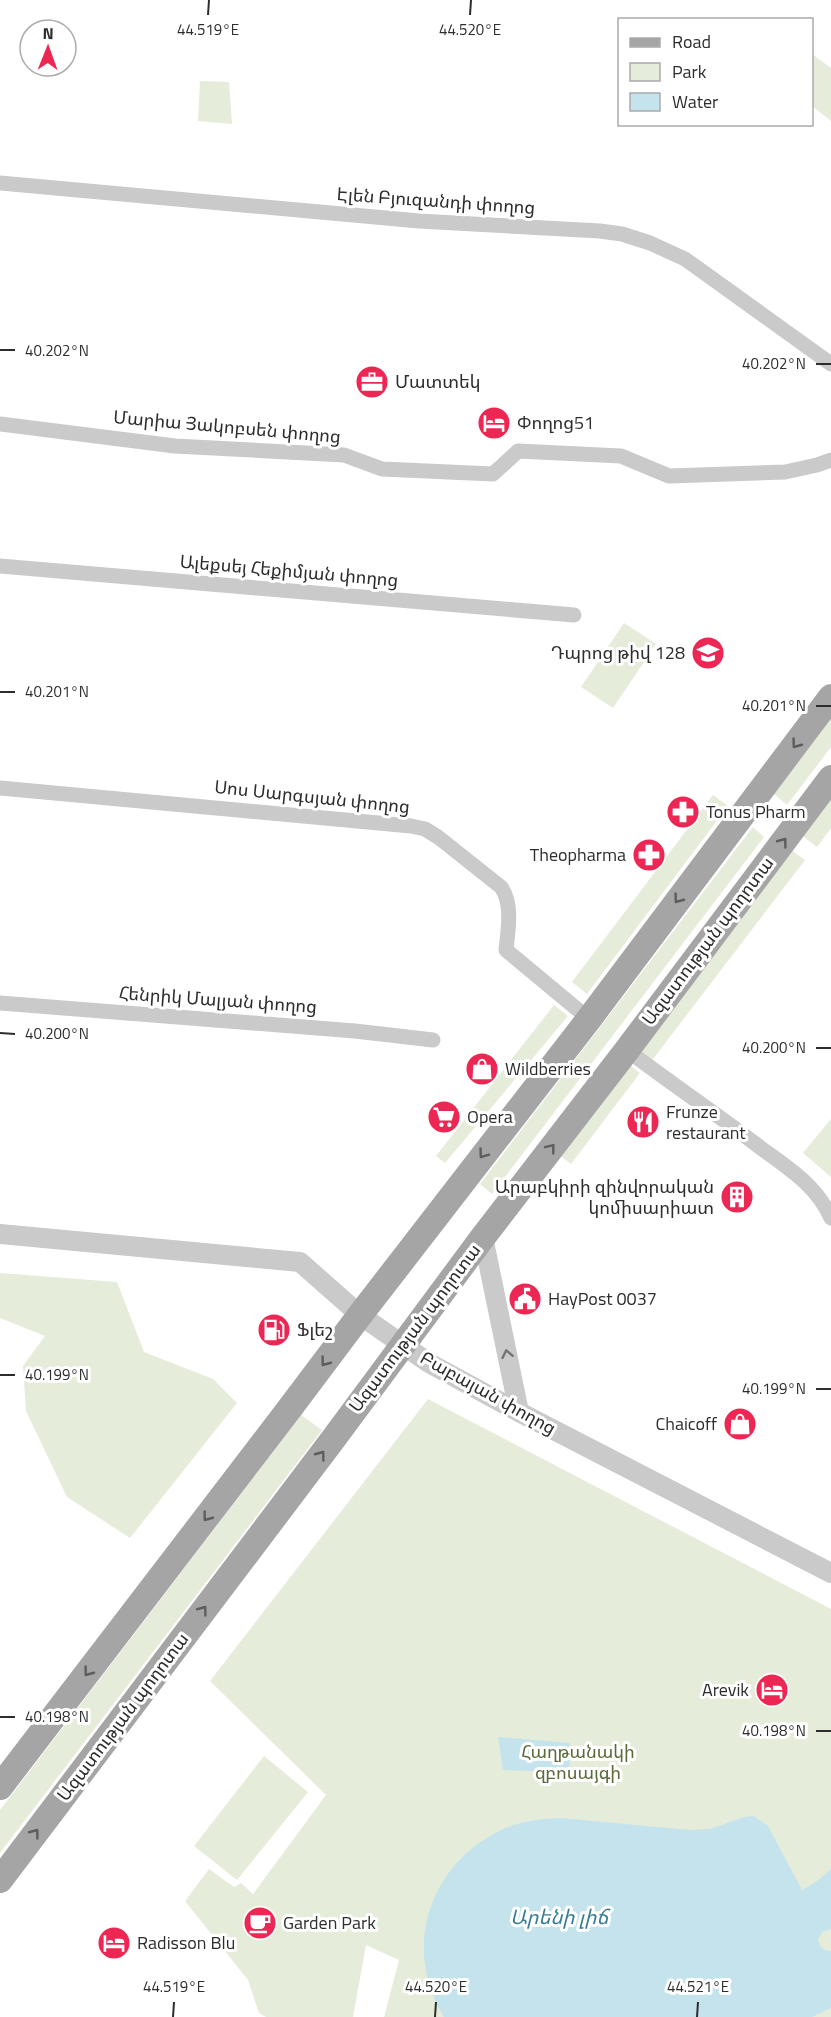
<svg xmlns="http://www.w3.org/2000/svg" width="831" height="2017" viewBox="0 0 831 2017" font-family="'Titillium Web','Noto Sans Armenian',sans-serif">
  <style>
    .green { fill: #e6ecda }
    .water { fill: #c5e3ed }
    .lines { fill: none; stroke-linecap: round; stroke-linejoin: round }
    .minor { stroke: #cacaca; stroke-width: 15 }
    .tertiary { stroke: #cacaca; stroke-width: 20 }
    .primary { stroke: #a5a5a5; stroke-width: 26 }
    .oneway { stroke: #5d5d5d }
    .oneway2 { stroke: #747474 }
    .ticks { fill: none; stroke: #2d2d2d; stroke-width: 2 }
    .labels { text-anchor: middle; stroke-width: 6; stroke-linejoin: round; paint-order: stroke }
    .street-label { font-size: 18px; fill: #2d2d2d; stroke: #fff }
    .poi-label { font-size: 18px; fill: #2d2d2d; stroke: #fff; text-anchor: start }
    .park-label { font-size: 18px; fill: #586b39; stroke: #fff }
    .water-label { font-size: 20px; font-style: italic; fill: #387e93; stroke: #fff }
    .ticks-label { font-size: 15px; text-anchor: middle; fill: #2d2d2d; stroke: #fff; stroke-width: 6; stroke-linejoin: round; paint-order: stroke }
  </style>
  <rect width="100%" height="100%" fill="#fff"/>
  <g class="green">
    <path d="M812 54 831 68V121L812 106Z"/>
    <path d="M200 81 229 82 232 124 198 121Z"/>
    <path d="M624 623 656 644 613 708 581 687Z"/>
    <path d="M831 719V747L787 805 774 794Z"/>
    <path d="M831 794V828L817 847 801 835Z"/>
    <path d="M713 795 728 806 587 994 572 982Z"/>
    <path d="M753 827 764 837 492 1194 480 1184Z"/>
    <path d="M788 848 805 860 650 1063 634 1051Z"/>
    <path d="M554 1005 568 1016 445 1163 436 1156Z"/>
    <path d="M626 1062 640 1073 571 1164 557 1153Z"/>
    <path d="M831 1119V1177L803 1153Z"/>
    <path d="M0 1273 117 1282 144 1352 213 1379 237 1403 130 1538 67 1497 26 1411 23 1366 45 1336 0 1318Z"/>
    <path d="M428 1399 831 1609V2017H384L399 1960 366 1945 353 2017H266L259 2013 248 1980 185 1901 209 1869 234 1887 241 1883 253 1894 326 1795 210 1681Z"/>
    <path d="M301 1415 322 1430 0 1853V1810Z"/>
    <path d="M264 1756 308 1792 237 1880 194 1846Z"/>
  </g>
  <g class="water">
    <path d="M498 1737 570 1743 569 1772 503 1770Z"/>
    <path d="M754 1816 768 1826 802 1890 816 1882 831 1869V1929L822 1932 818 1940C820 1947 823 1951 831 1951V2008L812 2017H444C402 1950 428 1866 499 1831 518 1821 540 1819 561 1818L690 1830 710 1829 744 1817Z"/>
  </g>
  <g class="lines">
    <g class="minor">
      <path d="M0 183 419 221 600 231 622 234 650 243 685 259 831 364"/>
      <path d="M0 424 175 446 344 455 382 469 493 474 518 451 621 456 669 476 785 472 817 465 831 460"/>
      <path d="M0 566 574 615"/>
      <path d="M0 788 411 826 425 829 438 837 501 887C513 904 508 930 506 950L589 1019"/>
      <path d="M0 1003 355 1031 433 1040"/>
      <path d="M627 1050C669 1082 714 1112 757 1145 786 1167 816 1184 831 1218"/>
    </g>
    <g class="tertiary">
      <path d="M0 1234 300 1262 360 1315 429 1363 519 1412 831 1573"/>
      <path d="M483 1237 519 1412"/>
    </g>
    <g class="primary">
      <path d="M0 1787 287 1412 360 1315 589 1019 831 697"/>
      <path d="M0 1880 334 1438 483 1237 627 1050 831 778"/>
    </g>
  </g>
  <defs><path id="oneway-chevron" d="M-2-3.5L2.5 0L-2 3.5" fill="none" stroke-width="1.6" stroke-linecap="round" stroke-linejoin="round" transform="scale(1.5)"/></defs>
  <g class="oneway">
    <use href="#oneway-chevron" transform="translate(796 744) rotate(127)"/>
    <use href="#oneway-chevron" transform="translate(783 842) rotate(-53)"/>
    <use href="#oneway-chevron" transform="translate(678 899) rotate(127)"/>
    <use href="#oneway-chevron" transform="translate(551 1148) rotate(-52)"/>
    <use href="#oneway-chevron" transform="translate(483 1154) rotate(126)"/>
    <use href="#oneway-chevron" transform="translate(325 1362) rotate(127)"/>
    <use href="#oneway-chevron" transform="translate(321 1455) rotate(-53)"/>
    <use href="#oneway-chevron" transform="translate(207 1517) rotate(127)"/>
    <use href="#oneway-chevron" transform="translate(203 1610) rotate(-53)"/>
    <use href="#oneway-chevron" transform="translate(88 1672) rotate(127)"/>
    <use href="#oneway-chevron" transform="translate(35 1833) rotate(-53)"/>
  </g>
  <use class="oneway2" href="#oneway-chevron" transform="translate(507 1354) rotate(-102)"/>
  <path class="ticks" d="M208 15 209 0M470 15 471 0M0 350H15M816 364H831M0 692H15M816 706H831M0 1033 15 1034M816 1048H831M0 1375H15M816 1389H831M0 1717H15M816 1731H831M173 2017 174 2002M435 2017 436 2002M697 2017 698 2002"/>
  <defs>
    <symbol id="office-disc" viewBox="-11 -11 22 22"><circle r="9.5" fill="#ed2754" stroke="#fff"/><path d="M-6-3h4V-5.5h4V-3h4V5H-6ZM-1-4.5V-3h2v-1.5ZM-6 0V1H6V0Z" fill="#fff"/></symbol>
    <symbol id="hotel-disc" viewBox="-11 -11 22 22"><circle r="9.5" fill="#ed2754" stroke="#fff"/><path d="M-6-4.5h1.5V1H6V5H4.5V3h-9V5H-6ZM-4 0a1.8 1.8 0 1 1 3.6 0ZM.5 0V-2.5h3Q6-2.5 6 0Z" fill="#fff"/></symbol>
    <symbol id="school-disc" viewBox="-11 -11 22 22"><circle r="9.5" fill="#ed2754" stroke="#fff"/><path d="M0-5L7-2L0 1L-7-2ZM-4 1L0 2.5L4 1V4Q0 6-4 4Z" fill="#fff"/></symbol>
    <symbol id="pharmacy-disc" viewBox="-11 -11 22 22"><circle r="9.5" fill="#ed2754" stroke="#fff"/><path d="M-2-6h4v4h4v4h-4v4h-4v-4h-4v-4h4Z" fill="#fff"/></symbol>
    <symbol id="shop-disc" viewBox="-11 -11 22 22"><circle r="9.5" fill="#ed2754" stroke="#fff"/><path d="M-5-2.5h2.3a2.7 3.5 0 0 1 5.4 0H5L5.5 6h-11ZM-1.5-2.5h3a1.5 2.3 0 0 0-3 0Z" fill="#fff"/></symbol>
    <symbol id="supermarket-disc" viewBox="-11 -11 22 22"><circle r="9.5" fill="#ed2754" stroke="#fff"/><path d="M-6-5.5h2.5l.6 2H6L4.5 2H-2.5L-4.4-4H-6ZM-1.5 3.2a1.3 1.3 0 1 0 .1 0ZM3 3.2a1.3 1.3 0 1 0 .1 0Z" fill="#fff"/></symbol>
    <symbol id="restaurant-disc" viewBox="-11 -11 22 22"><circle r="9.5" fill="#ed2754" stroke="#fff"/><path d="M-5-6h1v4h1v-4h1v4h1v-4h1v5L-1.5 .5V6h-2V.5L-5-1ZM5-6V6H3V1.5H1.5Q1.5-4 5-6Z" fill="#fff"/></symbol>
    <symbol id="building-disc" viewBox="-11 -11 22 22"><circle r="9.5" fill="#ed2754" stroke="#fff"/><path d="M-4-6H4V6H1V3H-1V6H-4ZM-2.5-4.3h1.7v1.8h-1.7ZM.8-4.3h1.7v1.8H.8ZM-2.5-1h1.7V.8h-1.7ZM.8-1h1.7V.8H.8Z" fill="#fff"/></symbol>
    <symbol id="civic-disc" viewBox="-11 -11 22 22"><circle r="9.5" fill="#ed2754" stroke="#fff"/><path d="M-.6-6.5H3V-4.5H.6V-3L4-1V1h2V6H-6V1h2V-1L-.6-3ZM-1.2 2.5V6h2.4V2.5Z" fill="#fff"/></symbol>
    <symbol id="fuel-disc" viewBox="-11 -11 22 22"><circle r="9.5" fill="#ed2754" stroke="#fff"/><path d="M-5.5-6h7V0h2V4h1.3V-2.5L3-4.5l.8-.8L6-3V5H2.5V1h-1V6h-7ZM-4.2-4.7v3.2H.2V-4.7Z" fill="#fff"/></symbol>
    <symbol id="cafe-disc" viewBox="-11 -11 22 22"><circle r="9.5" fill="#ed2754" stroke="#fff"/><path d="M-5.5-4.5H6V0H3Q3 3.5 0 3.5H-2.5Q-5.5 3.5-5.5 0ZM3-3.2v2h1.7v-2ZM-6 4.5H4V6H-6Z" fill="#fff"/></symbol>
  </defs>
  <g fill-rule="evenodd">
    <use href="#office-disc" x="353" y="363" width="38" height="38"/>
    <use href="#hotel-disc" x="475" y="404" width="38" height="38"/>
    <use href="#school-disc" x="689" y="634" width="38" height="38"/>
    <use href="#pharmacy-disc" x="664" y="793" width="38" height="38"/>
    <use href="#pharmacy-disc" x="630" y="836" width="38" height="38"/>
    <use href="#shop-disc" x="463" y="1050" width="38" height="38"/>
    <use href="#supermarket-disc" x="425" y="1098" width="38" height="38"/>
    <use href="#restaurant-disc" x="624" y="1103" width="38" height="38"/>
    <use href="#building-disc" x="718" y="1178" width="38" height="38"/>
    <use href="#civic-disc" x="506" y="1280" width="38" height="38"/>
    <use href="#fuel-disc" x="255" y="1311" width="38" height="38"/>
    <use href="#shop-disc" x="721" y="1405" width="38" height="38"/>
    <use href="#hotel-disc" x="753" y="1671" width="38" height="38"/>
    <use href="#cafe-disc" x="241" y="1904" width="38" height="38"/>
    <use href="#hotel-disc" x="95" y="1924" width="38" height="38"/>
  </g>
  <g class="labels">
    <g class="street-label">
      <text transform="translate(436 201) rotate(4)" y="6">Էլեն Բյուզանդի փողոց</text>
      <text transform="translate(227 427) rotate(5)" y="6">Մարիա Յակոբսեն փողոց</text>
      <text transform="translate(289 571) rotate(5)" y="6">Ալեքսեյ Հեքիմյան փողոց</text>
      <text transform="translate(312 797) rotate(6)" y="6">Սոս Սարգսյան փողոց</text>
      <text transform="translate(708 941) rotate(-53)" y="6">Ազատության պողոտա</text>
      <text transform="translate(218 1000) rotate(4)" y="6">Հենրիկ Մալյան փողոց</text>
      <text transform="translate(415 1328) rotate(-53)" y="6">Ազատության պողոտա</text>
      <text transform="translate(488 1393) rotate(29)" y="6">Բաբայան փողոց</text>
      <text transform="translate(123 1717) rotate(-53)" y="6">Ազատության պողոտա</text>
    </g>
    <g class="poi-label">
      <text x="395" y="388">Մատտեկ</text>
      <text x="517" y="429">Փողոց51</text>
      <text x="685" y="659" text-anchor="end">Դպրոց թիվ 128</text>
      <text x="706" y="818">Tonus Pharm</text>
      <text x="626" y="861" text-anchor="end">Theopharma</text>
      <text x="505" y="1075">Wildberries</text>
      <text x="666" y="1118">Frunze<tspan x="666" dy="21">restaurant</tspan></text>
      <text x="467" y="1123">Opera</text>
      <text x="714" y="1193" text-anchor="end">Արաբկիրի զինվորական<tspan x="714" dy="21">կոմիսարիատ</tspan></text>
      <text x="548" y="1305">HayPost 0037</text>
      <text x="297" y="1336">Ֆլեշ</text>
      <text x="717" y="1430" text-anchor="end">Chaicoff</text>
      <text x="749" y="1696" text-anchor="end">Arevik</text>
      <text x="283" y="1929">Garden Park</text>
      <text x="137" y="1949">Radisson Blu</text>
    </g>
    <g class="park-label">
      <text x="578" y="1758">Հաղթանակի<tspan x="578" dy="21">զբոսայգի</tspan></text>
    </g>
    <g class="water-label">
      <text x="559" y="1924">Արենի լիճ</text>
    </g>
  </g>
  <g class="ticks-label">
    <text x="208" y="35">44.519°E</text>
    <text x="470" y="35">44.520°E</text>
    <text x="57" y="356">40.202°N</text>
    <text x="774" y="369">40.202°N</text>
    <text x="57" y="697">40.201°N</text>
    <text x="774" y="711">40.201°N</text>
    <text x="57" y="1039">40.200°N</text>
    <text x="774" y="1053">40.200°N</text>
    <text x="57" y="1380">40.199°N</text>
    <text x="774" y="1394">40.199°N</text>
    <text x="57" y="1722">40.198°N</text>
    <text x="774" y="1736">40.198°N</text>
    <text x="174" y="1992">44.519°E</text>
    <text x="436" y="1992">44.520°E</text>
    <text x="698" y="1992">44.521°E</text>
  </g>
  <rect x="618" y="18" width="195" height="108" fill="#ffffff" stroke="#ababab" stroke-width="1.5"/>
  <rect x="630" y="38" width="30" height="9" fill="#a5a5a5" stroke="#ababab" stroke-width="1.5"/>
  <text x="672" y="48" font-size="18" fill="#2d2d2d">Road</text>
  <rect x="630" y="63" width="30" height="18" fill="#e6ecda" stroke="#ababab" stroke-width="1.5"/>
  <text x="672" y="78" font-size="18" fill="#2d2d2d">Park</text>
  <rect x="630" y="93" width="30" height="18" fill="#c5e3ed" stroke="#ababab" stroke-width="1.5"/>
  <text x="672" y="108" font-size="18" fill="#2d2d2d">Water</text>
  <g transform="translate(48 48) rotate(1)"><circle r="28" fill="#ffffff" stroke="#ababab" stroke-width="1.5"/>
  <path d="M0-4.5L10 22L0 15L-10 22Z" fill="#ed2754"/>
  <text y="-9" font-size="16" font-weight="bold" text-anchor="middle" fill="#2d2d2d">N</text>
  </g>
</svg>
